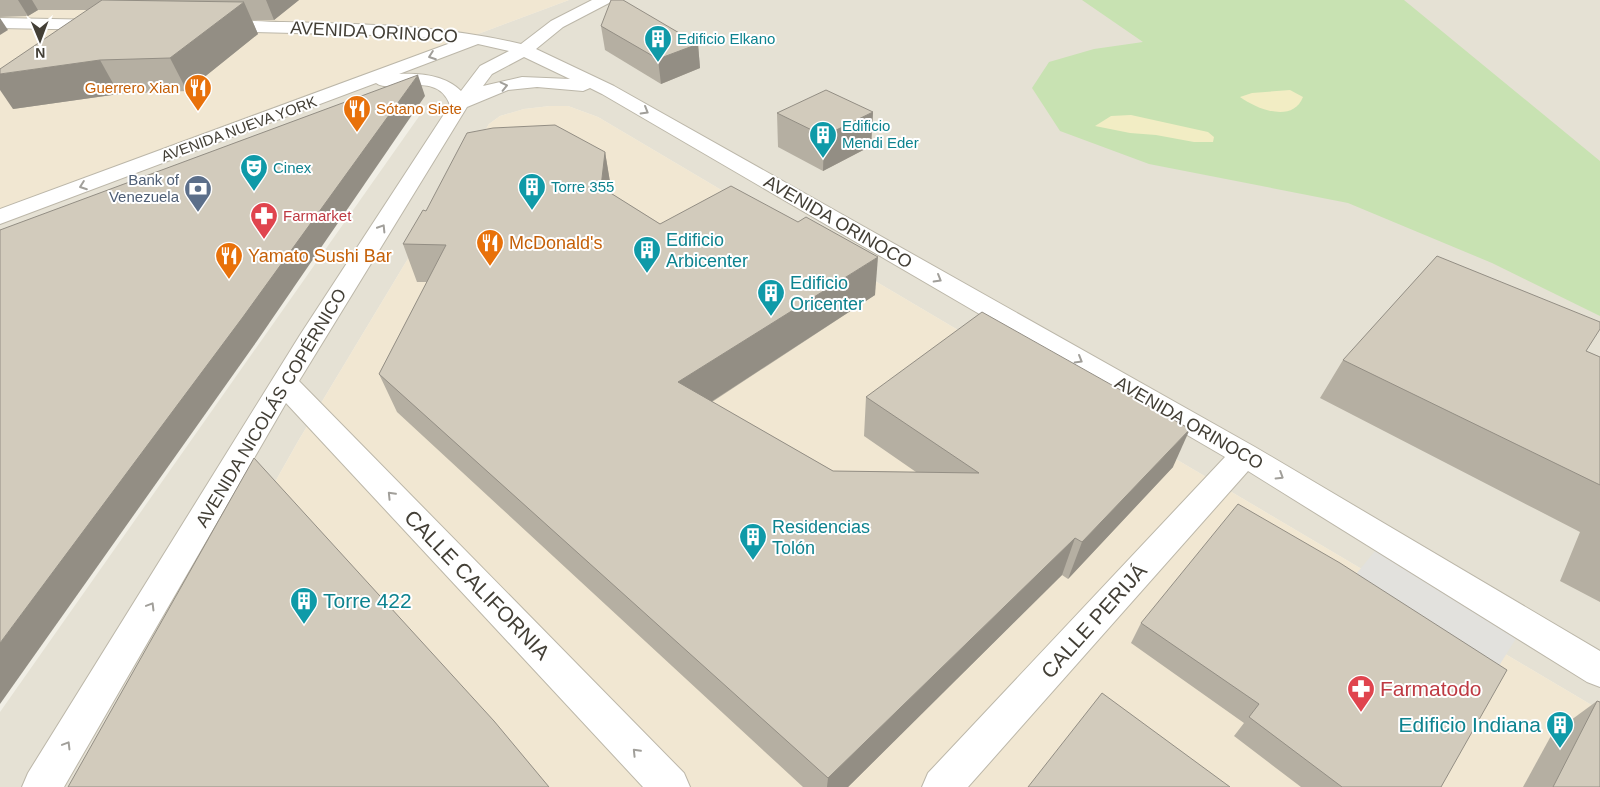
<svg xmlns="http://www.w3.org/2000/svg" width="1600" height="787" viewBox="0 0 1600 787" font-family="Helvetica,sans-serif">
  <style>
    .residential { fill: #e5e1d4 }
    .commercial { fill: #f1e7d2 }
    .green { fill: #c8e2b2 }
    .sand { fill: #f2edc4 }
    .parking { fill: #e2e1dd }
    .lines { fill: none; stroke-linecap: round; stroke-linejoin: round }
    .minor-casing { stroke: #bcb7a9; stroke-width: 2 }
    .minor { fill: #fff; fill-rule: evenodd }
    .wall { fill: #b5afa2 }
    .shaded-wall { fill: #938e84 }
    .building { fill: #d2cbbc; stroke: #938e84 }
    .oneway { stroke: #a19f9a }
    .labels { text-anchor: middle; stroke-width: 4; stroke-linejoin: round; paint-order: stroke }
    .far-culture-label { font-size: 15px; fill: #0d838f; stroke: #fff; text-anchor: start }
    .far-food-label { font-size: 15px; fill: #c56008; stroke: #fff; text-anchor: end }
    .far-street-label { font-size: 15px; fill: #433f36; stroke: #fff }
    .far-service-label { font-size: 15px; fill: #4e5e75; stroke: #fff; text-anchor: end }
    .far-health-label { font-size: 15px; fill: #be3a42; stroke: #fff; text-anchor: start }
    .street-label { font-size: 18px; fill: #433f36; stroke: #fff }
    .culture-label { font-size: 18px; fill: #0d838f; stroke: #fff; text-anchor: start }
    .food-label { font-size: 18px; fill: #c56008; stroke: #fff; text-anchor: start }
    .near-street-label { font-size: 21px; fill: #433f36; stroke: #fff }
    .near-culture-label { font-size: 21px; fill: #0d838f; stroke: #fff; text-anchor: start }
    .near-health-label { font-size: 21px; fill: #be3a42; stroke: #fff; text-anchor: start }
  </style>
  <rect width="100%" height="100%" fill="#f1efe6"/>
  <path class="residential" d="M569 0H1600V710L598 117 568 106H550L524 109 500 116 489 124 297 443 103 787H0V712L427 105 0 251V213Z"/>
  <g class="commercial">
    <path d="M0 0H569L0 213Z"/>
    <path d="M550 106H568L598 117 1600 710V787H103L297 443 489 124 500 116 524 109Z"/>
  </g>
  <path class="green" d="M1082 0H1404L1600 161V316L1492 263 1348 203 1149 164 1060 131 1032 88 1049 62 1094 49 1143 42Z"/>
  <g class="sand">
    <path d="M1290 90 1303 97C1293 123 1258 110 1240 97L1252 93Z"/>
    <path d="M1131 115 1208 132 1214 137 1213 142H1194L1156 135 1130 133 1095 126 1111 116Z"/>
  </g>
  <path class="parking" d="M1379 546 1520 632 1484 690 1339 595Z"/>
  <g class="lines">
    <defs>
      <g id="minor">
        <path d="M592 0H612L609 3 563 27 536 49 614 86 1255 447 1600 651V687L1587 682 1248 471 968 787H922L928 773 1225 457 602 94 590 88 583 91 537 87 508 90 467 107 299 381 684 773 690 787H643L286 403 64 787H22L28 773 300 335 450 105C437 69 392 95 376 83L0 224V209L456 41 415 36 216 31 210 29 208 26 210 23C231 18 261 22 283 22 364 24 441 25 521 44L551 21ZM478 44 509 51 480 66 461 91C445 75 420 73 399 74ZM524 57 570 79 522 77 483 86 492 74Z"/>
        <path d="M0 18 103 20 109 22 111 25 109 28 103 30 0 28Z"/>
      </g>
    </defs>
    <use href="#minor" class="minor-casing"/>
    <use href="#minor" class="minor"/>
  </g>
  <g class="wall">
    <path d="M0 0H299L274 20H252L258 34 187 91 119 94 13 109 87 10H38L28 16 0 17Z"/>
    <path d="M601 26 698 44 700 68 661 84 605 50Z"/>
    <path d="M873 112 871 146 823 171 778 147 777 113Z"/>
    <path d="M605 152 611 188 610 193 660 224 875 295 712 402 833 471 916 472 864 436 866 397 1173 467 1068 579 1062 575 848 787H803L397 412 379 374 427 282H417L403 244 426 211Z"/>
    <path d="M1586 351 1600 357V602L1560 581 1580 532 1320 398 1343 360Z"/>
    <path d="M1141 623 1441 787H1301L1234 736 1244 723 1131 643Z"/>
    <path d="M1597 701 1600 787H1523L1552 734Z"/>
  </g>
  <g class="shaded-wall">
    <path d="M18 0H32L38 10 28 16Z"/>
    <path d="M266 0H299L274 20Z"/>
    <path d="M244 2 258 34 187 91 170 58Z"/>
    <path d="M0 18 8 30 0 35Z"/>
    <path d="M698 44 700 68 661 84 658 59Z"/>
    <path d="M100 60 119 94 13 109 0 90V74Z"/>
    <path d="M418 75 425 96 257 341 0 704V643Z"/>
    <path d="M873 112 871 146 823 171 824 136Z"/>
    <path d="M605 152 611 188 607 224 601 187Z"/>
    <path d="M878 257 875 295 683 420 678 382Z"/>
    <path d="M1190 429 1173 467 1068 579 1082 542Z"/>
    <path d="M1075 538 1062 575 848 787H827L828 778Z"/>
  </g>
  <g class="building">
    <path d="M102 0 244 2 170 58 100 60 0 74V69Z"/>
    <path d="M611 0H623L698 44 658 59 601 26Z"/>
    <path d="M418 75 243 317 0 643V230Z"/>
    <path d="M826 90 873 112 824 136 777 113Z"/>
    <path d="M555 125 605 152 601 187 660 224 731 186 798 222 806 217 878 257 678 382 833 471 979 473 866 397 982 312 1190 429 1082 542 1075 538 828 778 379 374 446 245 403 244 423 210 426 211 467 133 493 128Z"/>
    <path d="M1437 256 1600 322V329L1586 351 1600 357V485L1343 360Z"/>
    <path d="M254 458 494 721 549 787H68Z"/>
    <path d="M1238 504 1340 563 1507 670 1441 787H1342L1249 717 1259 704 1141 623Z"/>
    <path d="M1102 693 1230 787H1028Z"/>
    <path d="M1597 701 1600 702V787H1553Z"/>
  </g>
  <defs><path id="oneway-chevron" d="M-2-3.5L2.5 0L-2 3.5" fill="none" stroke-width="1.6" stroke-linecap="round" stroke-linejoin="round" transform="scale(1.25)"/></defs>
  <g class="oneway">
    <use href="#oneway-chevron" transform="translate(432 56) rotate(160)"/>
    <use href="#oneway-chevron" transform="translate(504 86) rotate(-13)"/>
    <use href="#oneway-chevron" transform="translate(645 111) rotate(30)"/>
    <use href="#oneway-chevron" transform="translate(83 186) rotate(160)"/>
    <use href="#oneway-chevron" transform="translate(382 228) rotate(-58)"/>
    <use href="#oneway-chevron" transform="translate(938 279) rotate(30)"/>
    <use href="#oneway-chevron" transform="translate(1079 360) rotate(30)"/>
    <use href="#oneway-chevron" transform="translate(1280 476) rotate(32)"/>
    <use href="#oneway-chevron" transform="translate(391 495) rotate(-134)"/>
    <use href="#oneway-chevron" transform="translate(151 606) rotate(-59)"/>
    <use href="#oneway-chevron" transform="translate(67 745) rotate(-59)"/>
    <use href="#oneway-chevron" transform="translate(636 752) rotate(-134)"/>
  </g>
  <defs>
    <symbol id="building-pin" viewBox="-11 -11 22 30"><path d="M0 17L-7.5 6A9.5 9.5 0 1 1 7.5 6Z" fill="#0f9aa8" stroke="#fff"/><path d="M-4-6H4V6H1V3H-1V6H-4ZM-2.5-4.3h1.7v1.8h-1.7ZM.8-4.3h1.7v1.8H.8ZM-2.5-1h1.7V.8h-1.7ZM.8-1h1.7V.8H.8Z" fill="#fff"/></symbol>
    <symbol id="restaurant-pin" viewBox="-11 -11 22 30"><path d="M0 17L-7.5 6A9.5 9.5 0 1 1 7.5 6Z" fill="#e8710a" stroke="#fff"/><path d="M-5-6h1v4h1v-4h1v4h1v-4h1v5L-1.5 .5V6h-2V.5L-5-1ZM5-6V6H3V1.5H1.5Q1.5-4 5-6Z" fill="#fff"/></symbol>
    <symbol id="theatre-pin" viewBox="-11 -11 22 30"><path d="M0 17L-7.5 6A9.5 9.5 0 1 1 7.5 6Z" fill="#0f9aa8" stroke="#fff"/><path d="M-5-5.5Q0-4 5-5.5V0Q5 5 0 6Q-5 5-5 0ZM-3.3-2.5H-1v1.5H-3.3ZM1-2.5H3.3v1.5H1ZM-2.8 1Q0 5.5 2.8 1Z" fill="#fff"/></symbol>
    <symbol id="bank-pin" viewBox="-11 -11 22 30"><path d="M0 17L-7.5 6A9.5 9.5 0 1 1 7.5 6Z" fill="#5c6f8a" stroke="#fff"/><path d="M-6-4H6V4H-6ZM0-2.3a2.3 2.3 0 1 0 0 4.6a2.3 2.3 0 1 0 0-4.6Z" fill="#fff"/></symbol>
    <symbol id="pharmacy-pin" viewBox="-11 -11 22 30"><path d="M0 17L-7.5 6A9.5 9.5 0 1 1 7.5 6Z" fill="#e0444e" stroke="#fff"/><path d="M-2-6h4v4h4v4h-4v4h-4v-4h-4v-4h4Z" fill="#fff"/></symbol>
  </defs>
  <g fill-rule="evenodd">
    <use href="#building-pin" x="642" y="23" width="32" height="43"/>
    <use href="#restaurant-pin" x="182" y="72" width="32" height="43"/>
    <use href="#restaurant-pin" x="341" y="93" width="32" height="43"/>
    <use href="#building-pin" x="807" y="119" width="32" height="43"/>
    <use href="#theatre-pin" x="238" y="152" width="32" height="43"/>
    <use href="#building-pin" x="516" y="171" width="32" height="43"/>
    <use href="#bank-pin" x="182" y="173" width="32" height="43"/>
    <use href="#pharmacy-pin" x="248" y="200" width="32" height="43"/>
    <use href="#restaurant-pin" x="474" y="227" width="32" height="43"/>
    <use href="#building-pin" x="631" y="234" width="32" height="43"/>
    <use href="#restaurant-pin" x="213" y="240" width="32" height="43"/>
    <use href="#building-pin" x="755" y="277" width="32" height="43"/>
    <use href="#building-pin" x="737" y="521" width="32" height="43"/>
    <use href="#building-pin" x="288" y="585" width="32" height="43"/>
    <use href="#pharmacy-pin" x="1345" y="673" width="32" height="43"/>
    <use href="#building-pin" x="1544" y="709" width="32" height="43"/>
  </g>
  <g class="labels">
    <g class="far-culture-label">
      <text x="677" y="44">Edificio Elkano</text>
      <text x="842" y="131">Edificio<tspan x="842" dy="17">Mendi Eder</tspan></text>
      <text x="273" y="173">Cinex</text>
      <text x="551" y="192">Torre 355</text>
    </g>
    <g class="far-food-label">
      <text x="179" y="93">Guerrero Xian</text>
      <text x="376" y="114" text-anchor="start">Sótano Siete</text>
    </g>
    <g class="far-street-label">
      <text transform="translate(239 129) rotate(-20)" y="5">AVENIDA NUEVA YORK</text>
    </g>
    <g class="far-service-label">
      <text x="179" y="185">Bank of<tspan x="179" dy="17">Venezuela</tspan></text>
    </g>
    <g class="far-health-label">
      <text x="283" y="221">Farmarket</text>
    </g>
    <g class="street-label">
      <text transform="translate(374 32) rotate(3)" y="6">AVENIDA ORINOCO</text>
      <text transform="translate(838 222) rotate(30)" y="6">AVENIDA ORINOCO</text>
      <text transform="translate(271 408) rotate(-59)" y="6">AVENIDA NICOLÁS COPÉRNICO</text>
      <text transform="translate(1189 423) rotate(30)" y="6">AVENIDA ORINOCO</text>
    </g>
    <g class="culture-label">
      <text x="666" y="246">Edificio<tspan x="666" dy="21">Arbicenter</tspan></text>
      <text x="790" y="289">Edificio<tspan x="790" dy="21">Oricenter</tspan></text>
      <text x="772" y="533">Residencias<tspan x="772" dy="21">Tolón</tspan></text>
    </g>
    <g class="food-label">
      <text x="509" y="249">McDonald's</text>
      <text x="248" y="262">Yamato Sushi Bar</text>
    </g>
    <g class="near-street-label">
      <text transform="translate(477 585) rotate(46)" y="7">CALLE CALIFORNIA</text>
      <text transform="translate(1094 621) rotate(-48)" y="7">CALLE PERIJÁ</text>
    </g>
    <g class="near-culture-label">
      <text x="323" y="608">Torre 422</text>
      <text x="1541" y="732" text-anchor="end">Edificio Indiana</text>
    </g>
    <g class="near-health-label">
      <text x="1380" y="696">Farmatodo</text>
    </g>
  </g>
  <g transform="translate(40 40) rotate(179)" stroke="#ffffff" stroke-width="4" paint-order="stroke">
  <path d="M0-4L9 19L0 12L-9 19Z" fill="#433f36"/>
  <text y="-8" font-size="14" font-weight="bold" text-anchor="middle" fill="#433f36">N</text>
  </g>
</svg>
